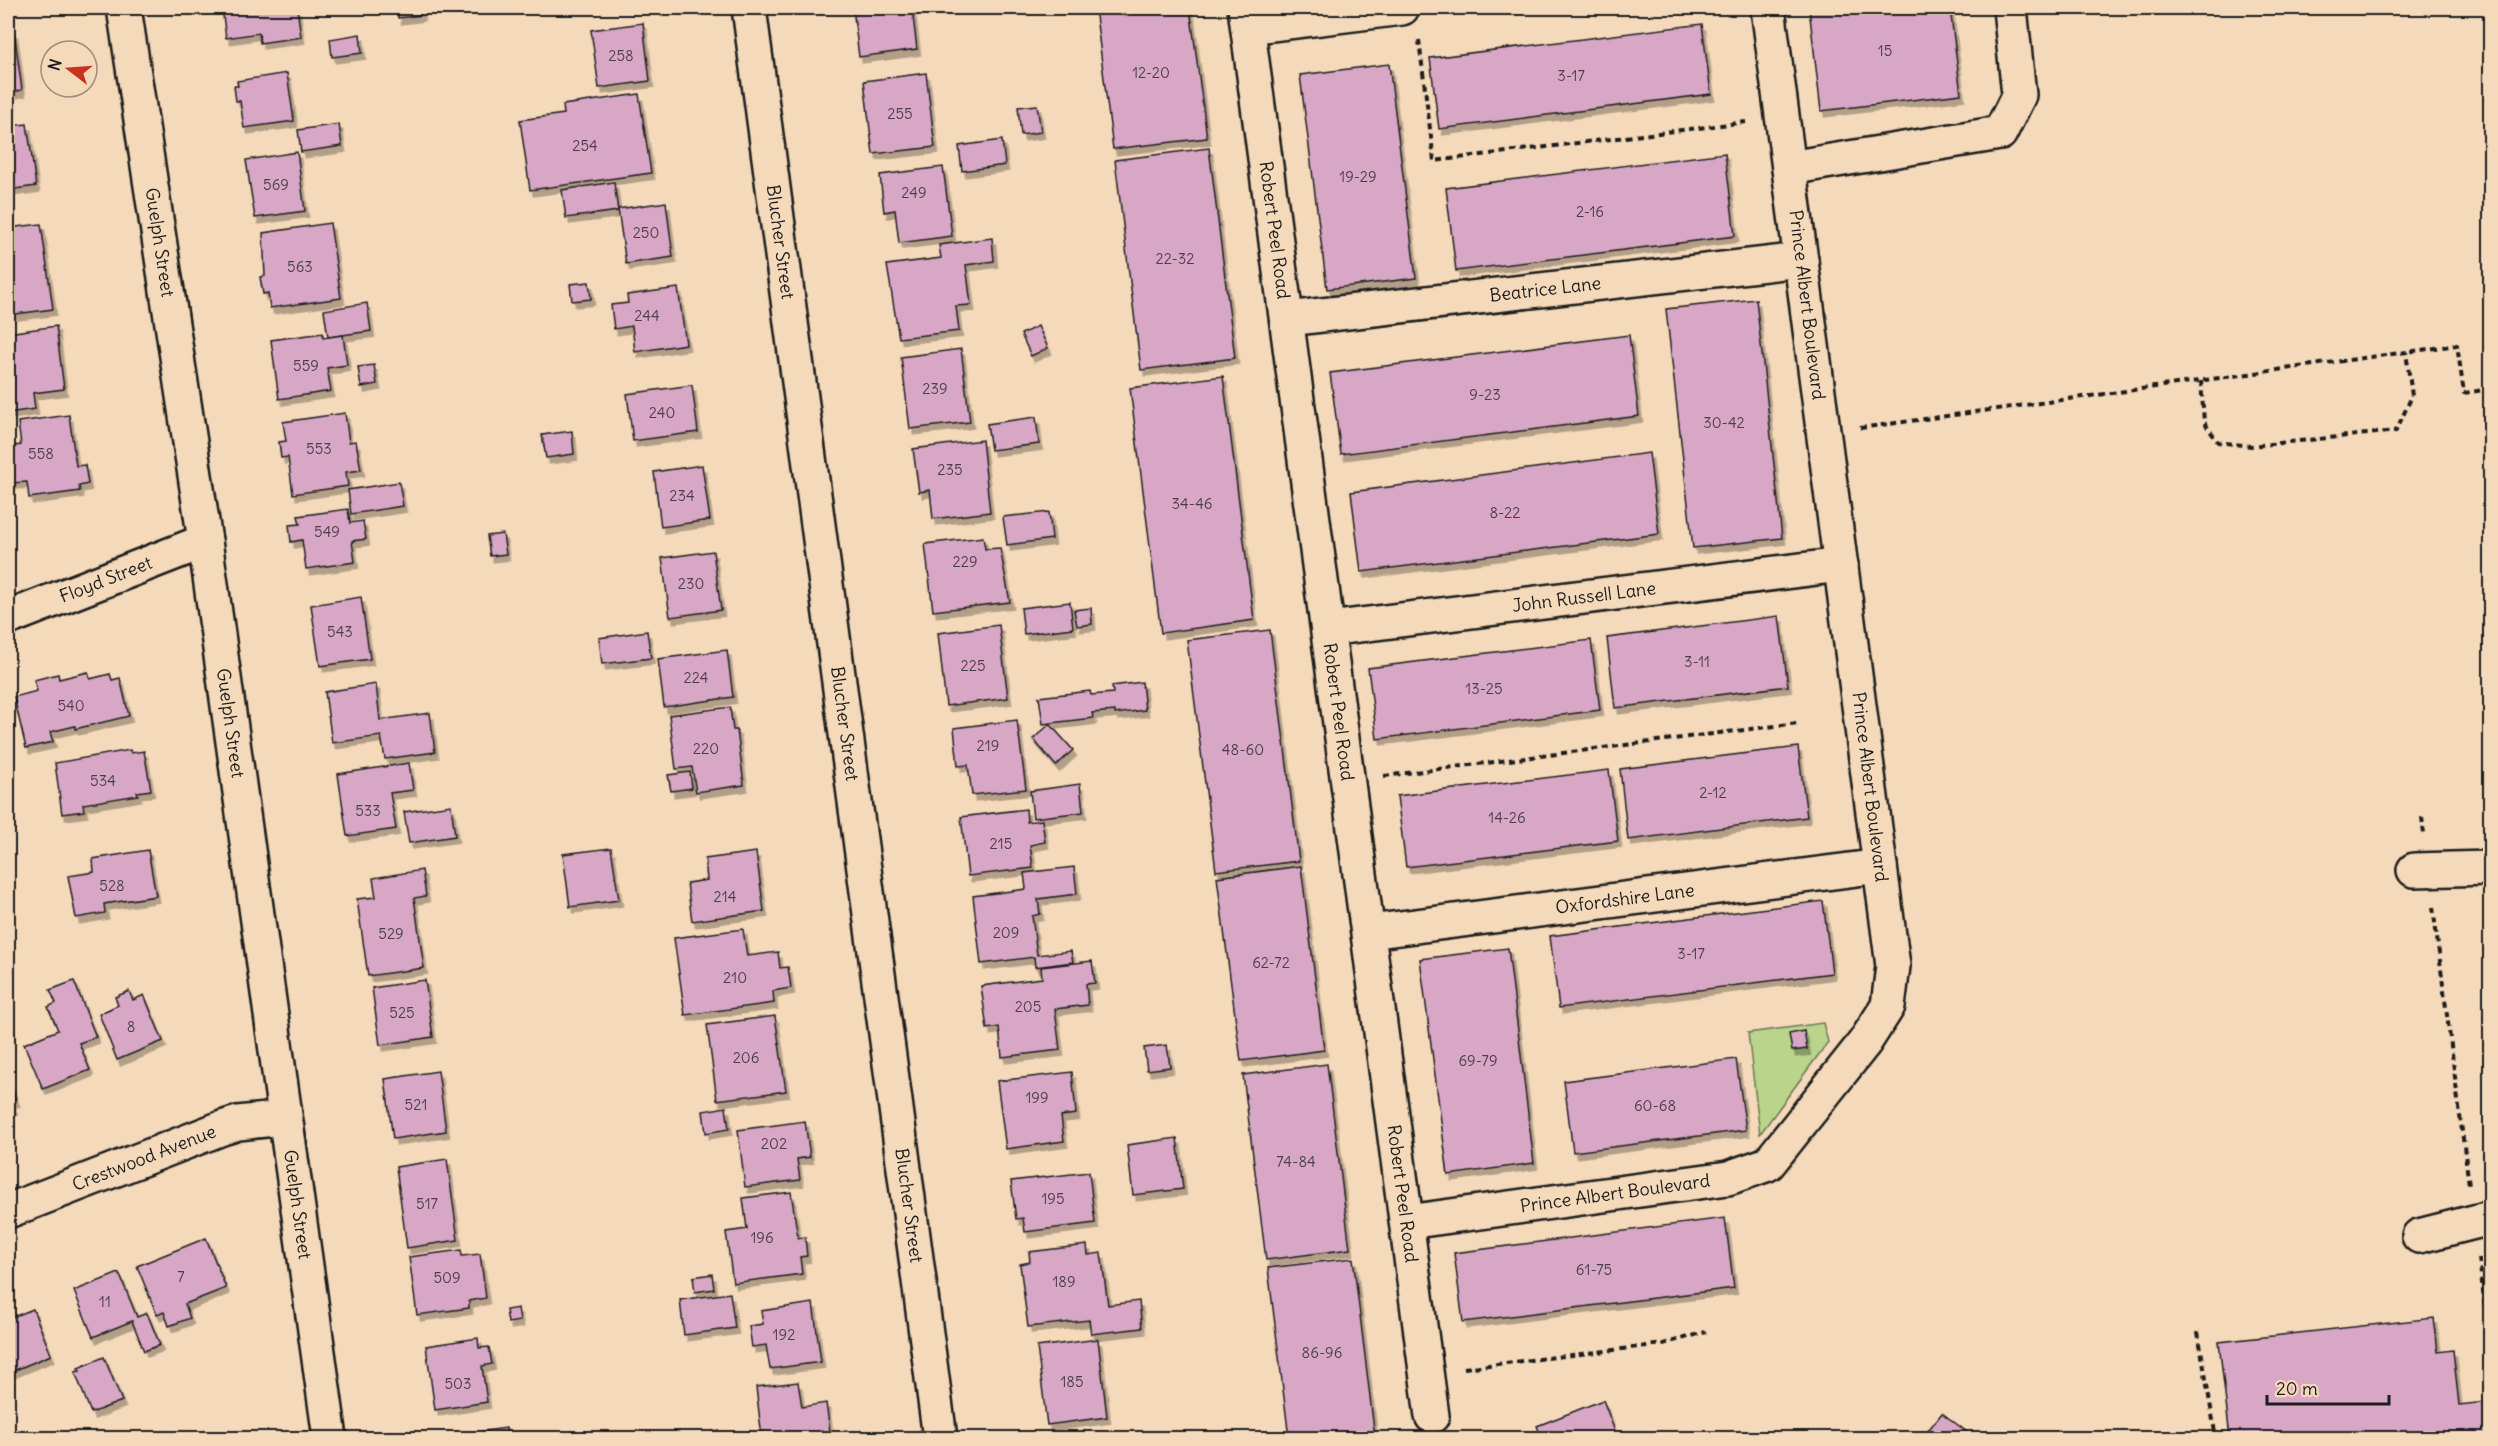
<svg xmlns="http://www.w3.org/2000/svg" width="2498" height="1446" viewBox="0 0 2498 1446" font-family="Delius,sans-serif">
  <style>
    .green { fill: #bad48b; stroke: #6b7854; stroke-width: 1.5 }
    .building { fill: #d8a7c6; stroke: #1c1c1c; stroke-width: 1.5; filter: url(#shadow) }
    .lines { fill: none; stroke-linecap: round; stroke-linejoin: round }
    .minor-casing { stroke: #1c1c1c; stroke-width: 38 }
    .path { stroke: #1c1c1c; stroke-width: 4; stroke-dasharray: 6 4.5; stroke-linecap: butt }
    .minor { stroke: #f4d9ba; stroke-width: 33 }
    .labels { text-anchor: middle; stroke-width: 4.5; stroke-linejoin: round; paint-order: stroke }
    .number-label { font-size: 15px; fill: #4b3f46 }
    .street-label { font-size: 18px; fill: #1c1c1c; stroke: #f4d9ba }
  </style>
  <defs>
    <filter id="shadow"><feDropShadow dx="3.5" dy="6" stdDeviation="0" flood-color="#0004"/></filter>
  </defs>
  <rect width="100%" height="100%" fill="#f4d9ba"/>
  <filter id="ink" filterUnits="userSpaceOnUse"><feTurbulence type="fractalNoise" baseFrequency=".0167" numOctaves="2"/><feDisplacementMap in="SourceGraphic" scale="12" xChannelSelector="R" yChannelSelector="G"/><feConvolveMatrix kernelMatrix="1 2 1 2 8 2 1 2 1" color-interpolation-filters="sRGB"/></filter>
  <g filter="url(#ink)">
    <path class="green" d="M1823 1023 1828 1042 1760 1134 1748 1033Z"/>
    <g class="building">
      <path d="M222 8H297L301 37 260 43 259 33 226 38Z"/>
      <path d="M397 8H421V15L398 18Z"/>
      <path d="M853 8H912L917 49 859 57Z"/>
      <path d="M1095 8H1190L1207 138 1113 149Z"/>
      <path d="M1809 8H1950L1961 94 1821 111Z"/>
      <path d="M643 23 650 81 599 88 591 30Z"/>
      <path d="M1702 24 1711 94 1439 129 1430 58Z"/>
      <path d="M14 31 22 90 8 93V32Z"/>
      <path d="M360 34 362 53 332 57 330 39Z"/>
      <path d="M1389 64 1416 278 1327 289 1300 75Z"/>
      <path d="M287 73 294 121 244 128 240 101H236L234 86H238L237 81Z"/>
      <path d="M926 73 935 147 873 154 864 81Z"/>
      <path d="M639 94 651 173 530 190 520 120 564 114 563 105Z"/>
      <path d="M1037 105 1041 132 1021 135 1018 107Z"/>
      <path d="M27 124 36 186 8 190V126Z"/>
      <path d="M339 124 342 146 301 152 298 130Z"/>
      <path d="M1002 140 1005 165 962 171 959 146Z"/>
      <path d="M1209 148 1235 358 1141 370 1115 160Z"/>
      <path d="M297 152 305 211 255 218 246 160Z"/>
      <path d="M1725 153 1735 236 1456 271 1446 188Z"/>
      <path d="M943 167 952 236 899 243 895 210 884 212 880 175Z"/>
      <path d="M614 182 618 211 566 218 562 190Z"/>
      <path d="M666 202 673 257 626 264 618 209Z"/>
      <path d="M330 223 341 298 270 308 268 293 263 294 260 277 265 276 263 233Z"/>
      <path d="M41 224 53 309 8 315V228Z"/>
      <path d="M992 238 994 261 966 265 971 305 956 306 959 331 899 338 887 265 941 258 939 245Z"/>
      <path d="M589 282 591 299 572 301 570 284Z"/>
      <path d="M678 288 686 344 635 352 632 326 614 329 611 305 628 303 627 295Z"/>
      <path d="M1756 299 1782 538 1693 548 1666 309Z"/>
      <path d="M367 303 371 331 328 337 324 310Z"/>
      <path d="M56 326 64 389 33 393 35 409 8 413V333Z"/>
      <path d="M1038 326 1048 348 1031 356 1021 334Z"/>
      <path d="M323 333V338L343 335 347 365 327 368 331 391 279 399 271 340Z"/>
      <path d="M1629 335 1639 416 1341 454 1330 373Z"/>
      <path d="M961 349 970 422 910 429 901 357Z"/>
      <path d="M374 365 377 384 361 387 358 367Z"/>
      <path d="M1223 376 1254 620 1161 633 1130 388Z"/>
      <path d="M692 385 698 432 633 441 627 394Z"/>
      <path d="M345 413 349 442 356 441 361 470 346 472 348 486 293 494 288 457 281 458 279 442 286 441 283 422Z"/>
      <path d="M69 415 76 466 85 465 88 484 79 486 80 491 29 498 27 482 10 483 8 447 21 445 18 422Z"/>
      <path d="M1036 417 1039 444 991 450 987 424Z"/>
      <path d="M572 431 574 454 546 458 542 435Z"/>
      <path d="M982 440 990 512 933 519 930 490 919 492 913 449Z"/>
      <path d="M1649 453 1659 534 1361 572 1351 492Z"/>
      <path d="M702 465 710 520 661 527 654 472Z"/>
      <path d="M399 482 403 506 351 514 348 490Z"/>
      <path d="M348 509 350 523 363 521 366 539 352 541 355 562 306 569 302 540 291 542 289 525 300 524 298 516Z"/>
      <path d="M1049 512 1052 539 1007 545 1003 517Z"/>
      <path d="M503 534 506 554 490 556 487 536Z"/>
      <path d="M983 537 985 549 1000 548 1010 602 933 611 925 544Z"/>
      <path d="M713 551 721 610 670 617 662 558Z"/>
      <path d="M361 597 370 659 320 666 311 605Z"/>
      <path d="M1070 602 1073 628 1024 634 1021 608Z"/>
      <path d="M1091 608 1092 624 1077 626 1074 610Z"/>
      <path d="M1779 616 1788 686 1615 708 1607 638Z"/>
      <path d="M999 625 1008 698 946 706 938 633Z"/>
      <path d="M1270 630 1299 861 1216 871 1187 640Z"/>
      <path d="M647 631 651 658 602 664 599 638Z"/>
      <path d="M1591 640 1600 710 1377 739 1368 668Z"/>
      <path d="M727 650 733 697 664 707 658 659Z"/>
      <path d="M88 672 90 679 110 674 112 680 120 678 129 716 75 729V726L50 732 53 742 26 748 14 697 37 691 34 680 58 674 59 679Z"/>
      <path d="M1142 682 1145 710 1115 714V711L1092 713 1093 718 1043 724 1039 697 1090 691 1091 695 1113 693 1112 686Z"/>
      <path d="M376 684 380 720 430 713 435 752 385 759 381 736 332 743 325 692Z"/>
      <path d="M730 707 733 730H737L744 785 696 792 692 767 676 769 669 715Z"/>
      <path d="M1017 720 1026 789 972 795 968 765 958 766 954 728Z"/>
      <path d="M1050 724 1073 750 1056 766 1033 739Z"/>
      <path d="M1798 747 1807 817 1628 840 1620 769Z"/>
      <path d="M130 750 131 753 144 751 151 790 137 792 138 795 83 804 84 811 62 814 55 763Z"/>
      <path d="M409 763 413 790 390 793 396 829 347 836 338 774Z"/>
      <path d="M1609 770 1618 841 1406 867 1397 796Z"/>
      <path d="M690 772 692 788 671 791 668 775Z"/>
      <path d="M1080 784 1083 812 1033 818 1030 791Z"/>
      <path d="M451 805 455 836 409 843 404 812Z"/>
      <path d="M1026 809 1027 822 1042 820 1045 842 1030 845 1033 868 968 876 961 817Z"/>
      <path d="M611 848 619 900 570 907 563 854Z"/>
      <path d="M148 850 156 896 104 904 105 913 76 918 68 876 94 872 93 859Z"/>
      <path d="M756 852 764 911 692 921 687 883 707 880 705 859Z"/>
      <path d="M1301 866 1324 1050 1241 1061 1217 877Z"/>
      <path d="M1074 867 1077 894 1038 899 1040 914 1032 916 1037 955 1071 951 1073 962 1035 967 1034 957 981 964 973 896 1026 889 1024 873Z"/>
      <path d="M422 870 426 896 414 898 424 968 368 976 357 899 376 897 373 878Z"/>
      <path d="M1823 901 1832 973 1559 1008 1550 936Z"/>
      <path d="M743 929 747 956 778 952 780 968 788 967 791 988 773 991 774 1003 685 1015 674 938Z"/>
      <path d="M1508 948 1534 1163 1448 1175 1420 959Z"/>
      <path d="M1092 961 1095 983 1086 984 1088 1005 1055 1009 1060 1050 1002 1057 999 1027 987 1029 981 986 1042 978 1041 967Z"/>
      <path d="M425 980 433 1037 380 1045 372 988Z"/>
      <path d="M74 981 96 1037 79 1043 90 1070 43 1089 24 1044 58 1030 48 1007 56 1003 50 990Z"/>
      <path d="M129 991 133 1000 144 995 163 1041 117 1060 99 1014 118 1005 115 997Z"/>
      <path d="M775 1016 786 1091 717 1100 707 1025Z"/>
      <path d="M1804 1031 1807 1049 1792 1051 1789 1034Z"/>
      <path d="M1167 1045 1170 1067 1147 1070 1144 1048Z"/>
      <path d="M1736 1059 1746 1130 1573 1152 1564 1081Z"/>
      <path d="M1327 1064 1350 1249 1266 1260 1243 1075Z"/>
      <path d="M438 1071 446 1131 393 1139 385 1079Z"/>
      <path d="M1072 1072 1076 1114 1061 1116 1064 1141 1006 1149 997 1081Z"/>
      <path d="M8 1078 16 1100 11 1102 14 1109 8 1112Z"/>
      <path d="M726 1107 729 1129 706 1133 703 1111Z"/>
      <path d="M805 1121 810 1157 797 1159 800 1180 745 1187 738 1130Z"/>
      <path d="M1177 1138 1183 1189 1133 1195 1127 1145Z"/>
      <path d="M447 1159 458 1240 407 1248 396 1167Z"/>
      <path d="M1089 1172 1095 1223 1025 1232 1023 1218 1016 1219 1011 1181Z"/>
      <path d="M791 1192 798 1238 805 1237 807 1256 800 1257 802 1274 733 1283 726 1232 747 1229 743 1198Z"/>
      <path d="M1725 1218 1734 1288 1463 1322 1454 1253Z"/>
      <path d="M206 1238 226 1288 185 1304 190 1318 169 1326 164 1312 157 1315 137 1266Z"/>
      <path d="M1087 1245 1088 1255 1101 1253 1108 1305 1139 1301 1142 1328 1091 1334 1089 1320 1028 1327 1020 1264 1030 1262 1029 1252Z"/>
      <path d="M461 1250 462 1256 480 1254 486 1298 469 1301V1308L417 1315 409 1257Z"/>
      <path d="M1353 1258 1375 1438H1289L1268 1268Z"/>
      <path d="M119 1273 137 1317 147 1313 160 1345 144 1351 132 1321 93 1337 74 1291Z"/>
      <path d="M712 1274 714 1289 695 1292 693 1277Z"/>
      <path d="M730 1293 735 1328 684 1335 680 1300Z"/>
      <path d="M813 1303 821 1362 770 1369 766 1345 752 1347 749 1326 763 1324 761 1311Z"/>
      <path d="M518 1308 520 1321 508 1323 506 1310Z"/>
      <path d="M33 1309 51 1355 8 1373V1319Z"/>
      <path d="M2434 1318 2438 1352 2453 1350 2459 1405 2486 1402 2490 1438H2230L2219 1342Z"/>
      <path d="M478 1338 479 1348 489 1347 492 1364 482 1366 487 1402 435 1410 426 1346Z"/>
      <path d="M1098 1339 1107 1417 1047 1425 1037 1347Z"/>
      <path d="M104 1357 122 1401 91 1413 75 1372 80 1371 78 1368Z"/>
      <path d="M798 1382 802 1407 826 1403 831 1438H762L756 1387Z"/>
      <path d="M1603 1400 1616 1434 1605 1438H1542L1537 1426Z"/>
      <path d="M1942 1413 1975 1438H1922Z"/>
      <path d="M506 1428 508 1438H434Z"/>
    </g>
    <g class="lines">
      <defs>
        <g id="minor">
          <path id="s1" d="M124 8 205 541 330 1438"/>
          <path id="s2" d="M749 8 940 1438"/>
          <path id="s3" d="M1245 8 1432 1416"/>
          <path d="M1248 27 1402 8"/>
          <path d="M1789 168 2000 133 2019 95 2010 8"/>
          <path id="s4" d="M1287 319 1801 260"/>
          <path id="s5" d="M8 618 205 541"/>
          <path id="s6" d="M1328 629 1841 565"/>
          <path d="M2414 870 2490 868"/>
          <path id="s7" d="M1369 932 1880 866"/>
          <path id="s8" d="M8 1211 222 1128 238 1123 284 1118"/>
          <path id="s9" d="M1407 1222 1728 1178 1768 1164 1865 1042 1888 1006 1893 966 1768 8"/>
          <path d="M2419 1236 2490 1218"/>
        </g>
      </defs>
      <use href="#minor" class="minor-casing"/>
      <g class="path">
        <path d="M1419 40 1434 161 1746 122"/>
        <path d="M2201 381 2204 422 2218 442 2251 446 2396 431 2412 396 2406 352"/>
        <path d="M1860 428 2457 345 2464 393 2490 389"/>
        <path d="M1384 776 1798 723"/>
        <path d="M2422 817 2424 834"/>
        <path d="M2433 907 2469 1185"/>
        <path d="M2479 1258 2490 1349"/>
        <path d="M2198 1332 2216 1438"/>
        <path d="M1464 1368 1663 1344 1706 1332"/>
      </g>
      <use href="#minor" class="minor"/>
    </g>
  </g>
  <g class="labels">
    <g class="number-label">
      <text x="1885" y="56">15</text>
      <text x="621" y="61">258</text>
      <text x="1151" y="78">12-20</text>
      <text x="1571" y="81">3-17</text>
      <text x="900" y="119">255</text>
      <text x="585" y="151">254</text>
      <text x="1358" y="182">19-29</text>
      <text x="276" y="190">569</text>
      <text x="914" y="198">249</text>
      <text x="1590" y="217">2-16</text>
      <text x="646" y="238">250</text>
      <text x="1175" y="264">22-32</text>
      <text x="300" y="272">563</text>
      <text x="647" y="321">244</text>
      <text x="306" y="371">559</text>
      <text x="935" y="394">239</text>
      <text x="1485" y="400">9-23</text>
      <text x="662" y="418">240</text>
      <text x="1724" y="428">30-42</text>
      <text x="319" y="454">553</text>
      <text x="41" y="459">558</text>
      <text x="950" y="475">235</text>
      <text x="682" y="501">234</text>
      <text x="1192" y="509">34-46</text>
      <text x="1505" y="518">8-22</text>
      <text x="327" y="537">549</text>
      <text x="965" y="567">229</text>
      <text x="691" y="589">230</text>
      <text x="340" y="637">543</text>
      <text x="1697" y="667">3-11</text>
      <text x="973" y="671">225</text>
      <text x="696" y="683">224</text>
      <text x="1484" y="694">13-25</text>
      <text x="71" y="711">540</text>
      <text x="988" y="751">219</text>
      <text x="706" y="754">220</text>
      <text x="1243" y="755">48-60</text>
      <text x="103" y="786">534</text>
      <text x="1713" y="798">2-12</text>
      <text x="368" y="816">533</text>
      <text x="1507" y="823">14-26</text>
      <text x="1001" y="849">215</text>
      <text x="112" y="891">528</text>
      <text x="725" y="902">214</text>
      <text x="1006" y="938">209</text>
      <text x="391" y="939">529</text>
      <text x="1691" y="959">3-17</text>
      <text x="1271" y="968">62-72</text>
      <text x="735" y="983">210</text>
      <text x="1028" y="1012">205</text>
      <text x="402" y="1018">525</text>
      <text x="131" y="1032">8</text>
      <text x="746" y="1063">206</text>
      <text x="1478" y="1066">69-79</text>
      <text x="1037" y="1103">199</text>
      <text x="416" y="1110">521</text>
      <text x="1655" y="1111">60-68</text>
      <text x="774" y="1149">202</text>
      <text x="1296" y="1167">74-84</text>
      <text x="1053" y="1204">195</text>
      <text x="427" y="1209">517</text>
      <text x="762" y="1243">196</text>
      <text x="1594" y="1275">61-75</text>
      <text x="181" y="1282">7</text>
      <text x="447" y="1283">509</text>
      <text x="1064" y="1287">189</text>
      <text x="105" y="1307">11</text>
      <text x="784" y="1340">192</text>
      <text x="1322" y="1358">86-96</text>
      <text x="1072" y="1387">185</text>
      <text x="458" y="1389">503</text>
    </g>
    <g class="street-label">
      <text dy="6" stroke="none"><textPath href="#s3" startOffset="224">Robert Peel Road</textPath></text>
      <text dy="6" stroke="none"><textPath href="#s2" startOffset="236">Blucher Street</textPath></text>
      <text dy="6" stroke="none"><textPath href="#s1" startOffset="237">Guelph Street</textPath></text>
      <text dy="6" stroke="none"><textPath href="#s4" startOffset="260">Beatrice Lane</textPath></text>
      <text transform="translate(1807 305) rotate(83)" y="6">Prince Albert Boulevard</text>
      <text dy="6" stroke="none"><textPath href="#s5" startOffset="105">Floyd Street</textPath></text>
      <text dy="6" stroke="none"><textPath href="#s6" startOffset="258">John Russell Lane</textPath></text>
      <text dy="6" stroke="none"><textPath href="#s3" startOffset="710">Robert Peel Road</textPath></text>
      <text dy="6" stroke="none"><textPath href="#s1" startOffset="723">Guelph Street</textPath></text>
      <text dy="6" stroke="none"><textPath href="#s2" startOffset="722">Blucher Street</textPath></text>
      <text transform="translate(1870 787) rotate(83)" y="6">Prince Albert Boulevard</text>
      <text dy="6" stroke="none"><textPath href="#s7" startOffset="258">Oxfordshire Lane</textPath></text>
      <text dy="6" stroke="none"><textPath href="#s8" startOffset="146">Crestwood Avenue</textPath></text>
      <text dy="6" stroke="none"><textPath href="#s3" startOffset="1196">Robert Peel Road</textPath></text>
      <text dy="6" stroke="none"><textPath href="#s9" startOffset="210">Prince Albert Boulevard</textPath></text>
      <text dy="6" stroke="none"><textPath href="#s1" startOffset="1209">Guelph Street</textPath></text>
      <text dy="6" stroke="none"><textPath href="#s2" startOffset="1208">Blucher Street</textPath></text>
    </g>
  </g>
  <rect width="2498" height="1446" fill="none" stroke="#f4d9ba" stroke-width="30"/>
  <rect x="15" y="15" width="2468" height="1416" fill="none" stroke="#1c1c1c" stroke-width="2" filter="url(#ink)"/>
  <g transform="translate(69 69) rotate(287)"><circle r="28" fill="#f4d9ba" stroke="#9e8d7b" stroke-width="1.5"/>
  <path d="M0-4.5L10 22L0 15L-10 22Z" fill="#c8321e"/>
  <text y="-9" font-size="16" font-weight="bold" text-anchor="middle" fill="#1c1c1c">N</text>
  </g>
  <path d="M2267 1395v9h122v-9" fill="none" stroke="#1c1c1c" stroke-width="3"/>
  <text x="2276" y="1395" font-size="18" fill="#1c1c1c" stroke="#f4d9ba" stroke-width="4.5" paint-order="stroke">20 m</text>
</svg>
